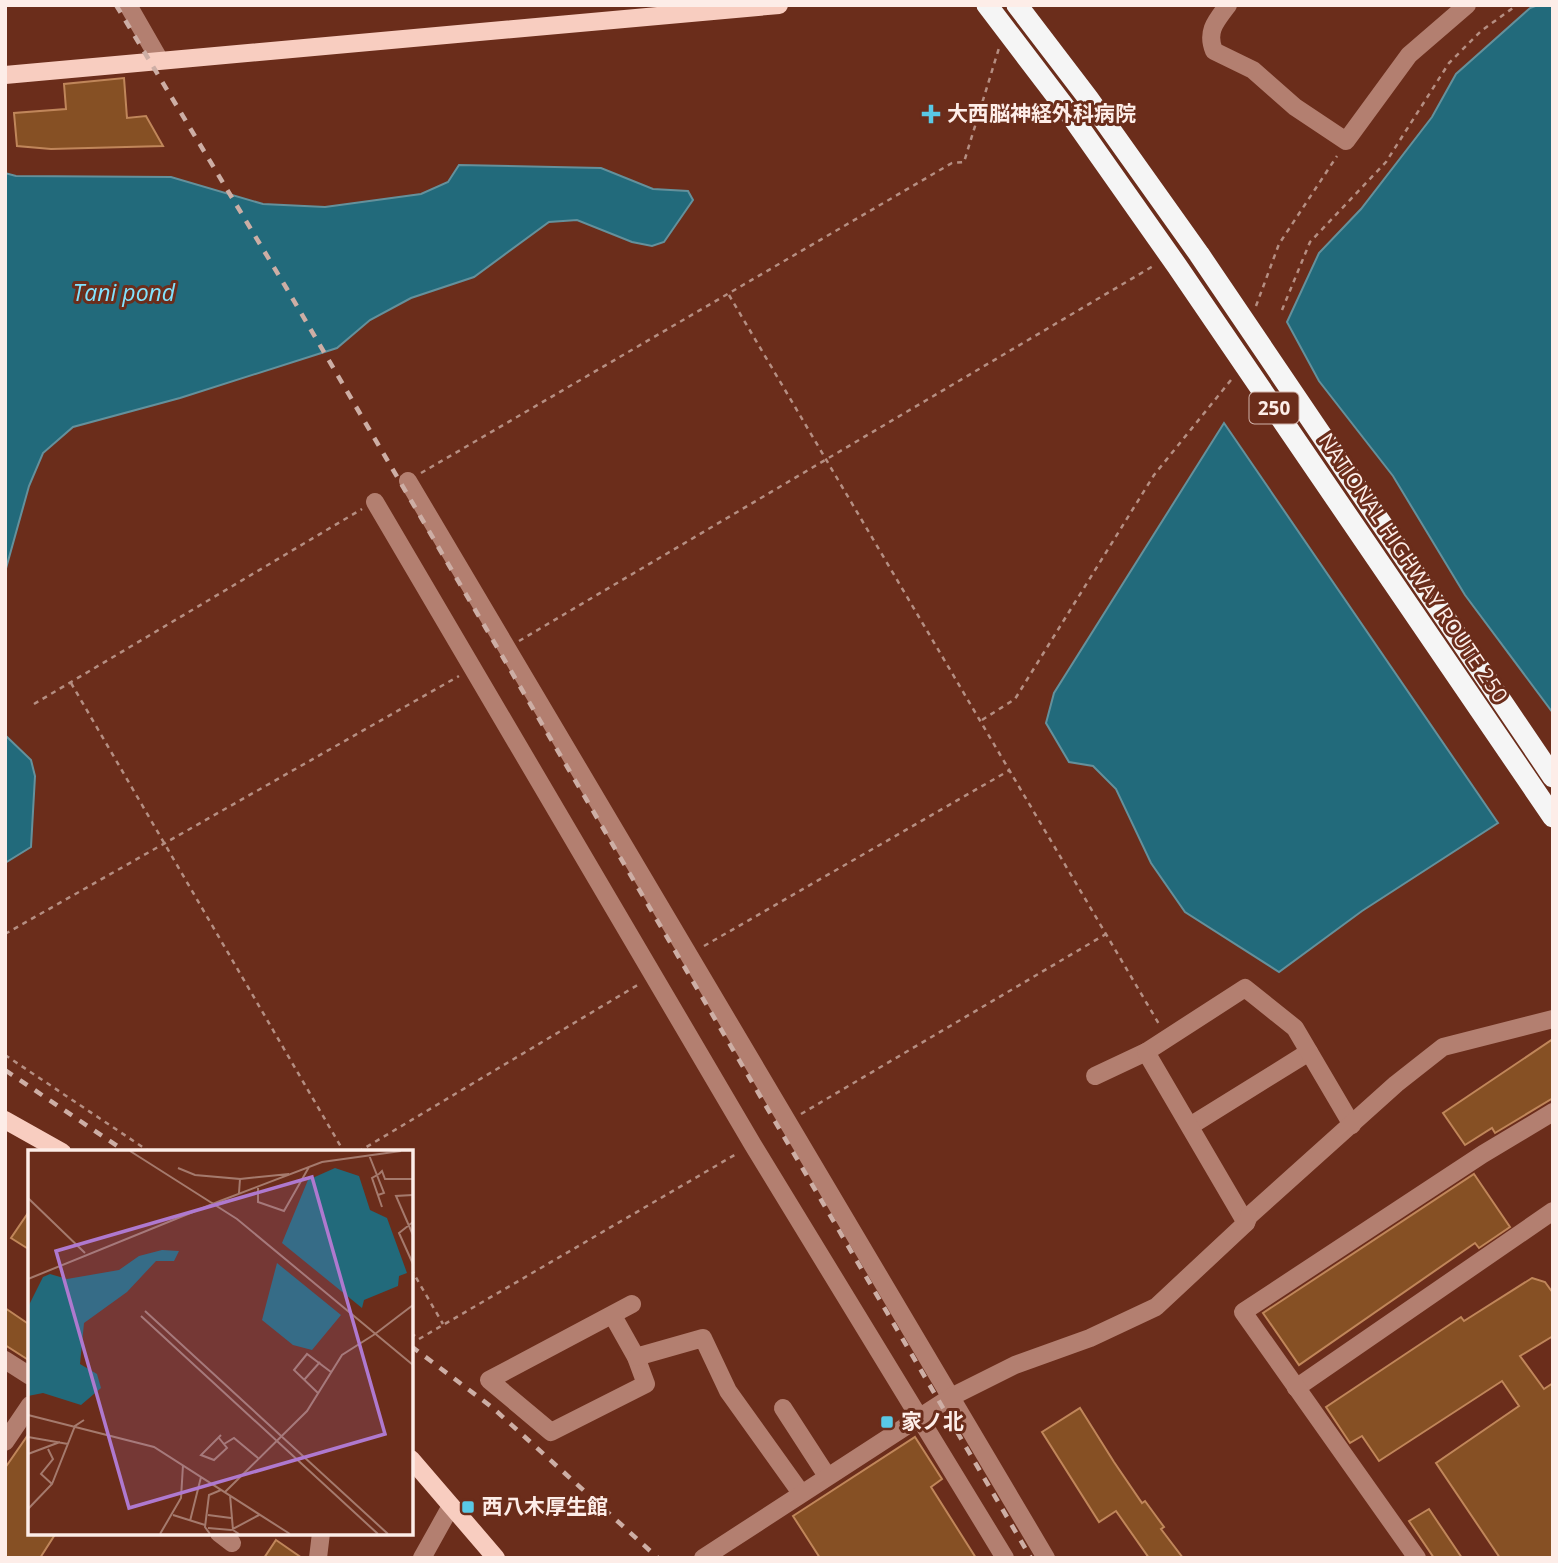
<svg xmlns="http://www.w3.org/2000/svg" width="1558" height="1563" viewBox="0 0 1558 1563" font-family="'Open Sans','Noto Sans JP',sans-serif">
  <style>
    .water { fill: #226a7b; stroke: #64919c; stroke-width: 2 }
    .building { fill: #865024; stroke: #c0865a; stroke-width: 2 }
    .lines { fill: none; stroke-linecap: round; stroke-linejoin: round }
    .path { stroke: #b58e82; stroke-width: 2.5; stroke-dasharray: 5 5; stroke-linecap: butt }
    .minor { stroke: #b37f70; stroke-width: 18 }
    .major { stroke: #f8cdc0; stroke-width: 18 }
    .highway { stroke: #f5f5f5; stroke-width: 21 }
    .rail { stroke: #cdaea5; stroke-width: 4.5; stroke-dasharray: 9 9; stroke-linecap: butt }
    .poi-dot { fill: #59c8e5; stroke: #6b2d1b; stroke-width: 2.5 }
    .labels { text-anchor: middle; stroke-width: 6; stroke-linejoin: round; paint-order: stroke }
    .shield { fill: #6b2d1b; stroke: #d1b3aa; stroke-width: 2 }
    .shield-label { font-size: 19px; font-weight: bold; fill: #fdede8 }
    .poi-label { font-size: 21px; font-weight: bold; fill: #fdede8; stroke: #6b2d1b; text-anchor: start }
    .street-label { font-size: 21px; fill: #fdede8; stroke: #6b2d1b }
    .water-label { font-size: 23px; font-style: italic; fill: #82e3fe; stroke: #6b2d1b }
    .inset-road { fill: none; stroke: #a57a6d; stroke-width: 2 }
    .view { fill: #af79cf; fill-opacity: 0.15; stroke: #af79cf; stroke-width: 3.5 }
    .inset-edge { fill: none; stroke: #fdede8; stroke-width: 3.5 }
  </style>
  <rect width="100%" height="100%" fill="#6b2d1b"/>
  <g class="water">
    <path d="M1538 5H1553V713L1465 595 1393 476 1319 381 1287 322 1319 253 1361 209 1432 117 1456 74 1530 8Z"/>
    <path d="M459 165 601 168 653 189 688 191 693 200 664 242 652 246 632 242 577 220 549 222 474 277 411 298 370 320 337 348 180 398 73 427 43 453 29 486 5 572V173L16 176 171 177 263 204 325 207 421 194 448 182Z"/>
    <path d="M1224 423 1498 823 1362 911 1279 972 1185 912 1151 863 1116 789 1093 766 1069 762 1046 723 1054 693Z"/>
    <path d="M5 735 31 760 35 776 31 847 5 863Z"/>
  </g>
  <g class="building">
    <path d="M124 78 127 118 146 116 163 146 51 149 17 146 14 113 66 109 64 84Z"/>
    <path d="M1553 1039V1098L1495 1133 1492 1128 1465 1145 1443 1113Z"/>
    <path d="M1474 1174 1510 1227 1479 1248 1475 1243 1299 1365 1263 1313Z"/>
    <path d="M30 1210V1250L11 1238Z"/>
    <path d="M1532 1278 1545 1282 1553 1293V1336L1520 1356 1544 1389 1553 1383V1558H1500L1436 1463 1519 1406 1502 1381 1379 1461 1362 1436 1350 1443 1326 1407 1461 1317 1464 1321Z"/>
    <path d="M5 1308 30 1325V1361L5 1345Z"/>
    <path d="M1080 1408 1114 1462 1142 1503 1145 1501 1164 1527 1161 1529 1183 1558H1149L1116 1511 1099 1522 1042 1432Z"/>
    <path d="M30 1432V1533H56L40 1558H5V1468Z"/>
    <path d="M915 1437 942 1479 931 1487 976 1558H820L793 1516Z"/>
    <path d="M1429 1509 1462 1558H1434L1409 1521Z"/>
    <path d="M276 1540 302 1558H264Z"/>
  </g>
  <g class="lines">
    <g class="path">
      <path d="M729 295 1159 1024"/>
      <path d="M1256 306 1279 244 1337 156"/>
      <path d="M1282 310 1310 242 1386 162 1449 63 1481 31 1517 5"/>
      <path d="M421 473 952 163 964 162 999 48"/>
      <path d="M519 641 1155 265"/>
      <path d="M71 683 344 1152"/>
      <path d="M34 704 362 509"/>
      <path d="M982 720 1015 699 1154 475 1231 380"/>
      <path d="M5 934 459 676"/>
      <path d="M704 946 1010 770"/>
      <path d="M5 1055 150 1152"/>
      <path d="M801 1114 1106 934"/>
      <path d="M358 1152 641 983"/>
      <path d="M411 1269 443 1324"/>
      <path d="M411 1333 419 1339 738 1153"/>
    </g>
    <g class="minor">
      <path d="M128 5 159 59"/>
      <path d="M1228 5C1216 21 1206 31 1214 51L1253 70 1295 107 1346 141 1409 55 1467 5"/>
      <path d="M408 481 1046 1558"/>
      <path d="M375 502 753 1145 1005 1558"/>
      <path d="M1095 1076 1146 1052"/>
      <path d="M1190 1126 1309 1052"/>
      <path d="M1246 1223 1146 1052 1245 988 1295 1028 1352 1125"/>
      <path d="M613 1316 636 1357 646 1384 551 1432 489 1380 632 1304"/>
      <path d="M636 1357 703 1338 728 1391 801 1493"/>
      <path d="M5 1360 30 1376"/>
      <path d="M1296 1388 1553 1211"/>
      <path d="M783 1408 827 1476"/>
      <path d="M5 1442 30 1405"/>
      <path d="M219 1533 232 1543"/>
      <path d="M318 1558 321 1533"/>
      <path d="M422 1558 451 1506"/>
      <path d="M703 1558 951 1397 1015 1365 1090 1338 1156 1307 1246 1223 1249 1216 1396 1084 1443 1047 1553 1019"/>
      <path d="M1417 1558 1243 1312 1483 1154 1553 1112"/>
    </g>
    <g class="major">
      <path d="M5 75 779 5"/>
      <path d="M5 1120 62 1152"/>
      <path d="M411 1459 496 1558"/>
    </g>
    <g class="highway">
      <path d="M987 5 1070 114 1177 266 1553 817"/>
      <path d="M1017 5 1088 98 1199 254 1553 777"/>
    </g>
    <g class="rail">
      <path d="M116 5 287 289 1031 1558"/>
      <path d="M5 1070 126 1152"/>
      <path d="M411 1346 493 1408 658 1558"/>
    </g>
  </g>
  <g class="poi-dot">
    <path d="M927.5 103.5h7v7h7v7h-7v7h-7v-7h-7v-7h7z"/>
    <rect x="880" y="1415" width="14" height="14" rx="3.5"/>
    <rect x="461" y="1500" width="14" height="14" rx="3.5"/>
  </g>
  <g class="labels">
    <rect class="shield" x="1249.5" y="392.5" width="49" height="31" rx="5"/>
    <g class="shield-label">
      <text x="1274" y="415">250</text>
    </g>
    <g class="poi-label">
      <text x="947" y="121">大西脳神経外科病院</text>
      <text x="901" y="1429">家ノ北</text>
      <text x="482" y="1514">西八木厚生館</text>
    </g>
    <g class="street-label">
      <text transform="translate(1413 568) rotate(56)" y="7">NATIONAL HIGHWAY ROUTE 250</text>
    </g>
    <g class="water-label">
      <text x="124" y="301">Tani pond</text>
    </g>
  </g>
  <g transform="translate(28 1150)">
    <rect width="385" height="385" fill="#6b2d1b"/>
    <path d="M307 18 331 26 342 60 359 68 379 123 371 126 370 136 336 150 334 158 254 93 280 30ZM134 100 151 101 146 111H128L99 142 56 173 52 214 69 224 73 238 53 255 15 243 0 246V157L15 127 22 124 39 129 91 120 111 106ZM249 113 313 165 284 200 265 195 234 170Z" fill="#226a7b"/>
    <path class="inset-road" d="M102 1 209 69 385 215M341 5 356 43 350 45M150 18 167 25 212 29 211 43M351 24 344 28 354 57M351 24 354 21 357 29H385M212 29 261 24M230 36V52L256 61 281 17M385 45 368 46 385 85M0 48 57 103M192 51 294 12 373 1M385 72 371 83 385 114M0 129 192 51M117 161 360 384M113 166 350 384M347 184 385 155M276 230 292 212M290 243 266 220 279 204 303 222M0 265 126 297 262 384M0 287 40 294M191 288 199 298 186 310 173 305 193 285M196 294 206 288 230 308M20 299 25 309 13 324 24 334M0 304 32 292M197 342 279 261 314 205 347 184M202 345 205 380 211 384M0 359 24 334 47 276 56 270M145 365 177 375M180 365 203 368M162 371 173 327M180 378 203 380 231 365M132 384 153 348 155 315M182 384 177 377 181 345 193 340"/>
    <path class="view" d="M284 27 357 284 101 358 28 101Z"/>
    <rect width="385" height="385" class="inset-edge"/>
  </g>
  <rect width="1558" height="1563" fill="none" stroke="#fdede8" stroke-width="14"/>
</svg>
